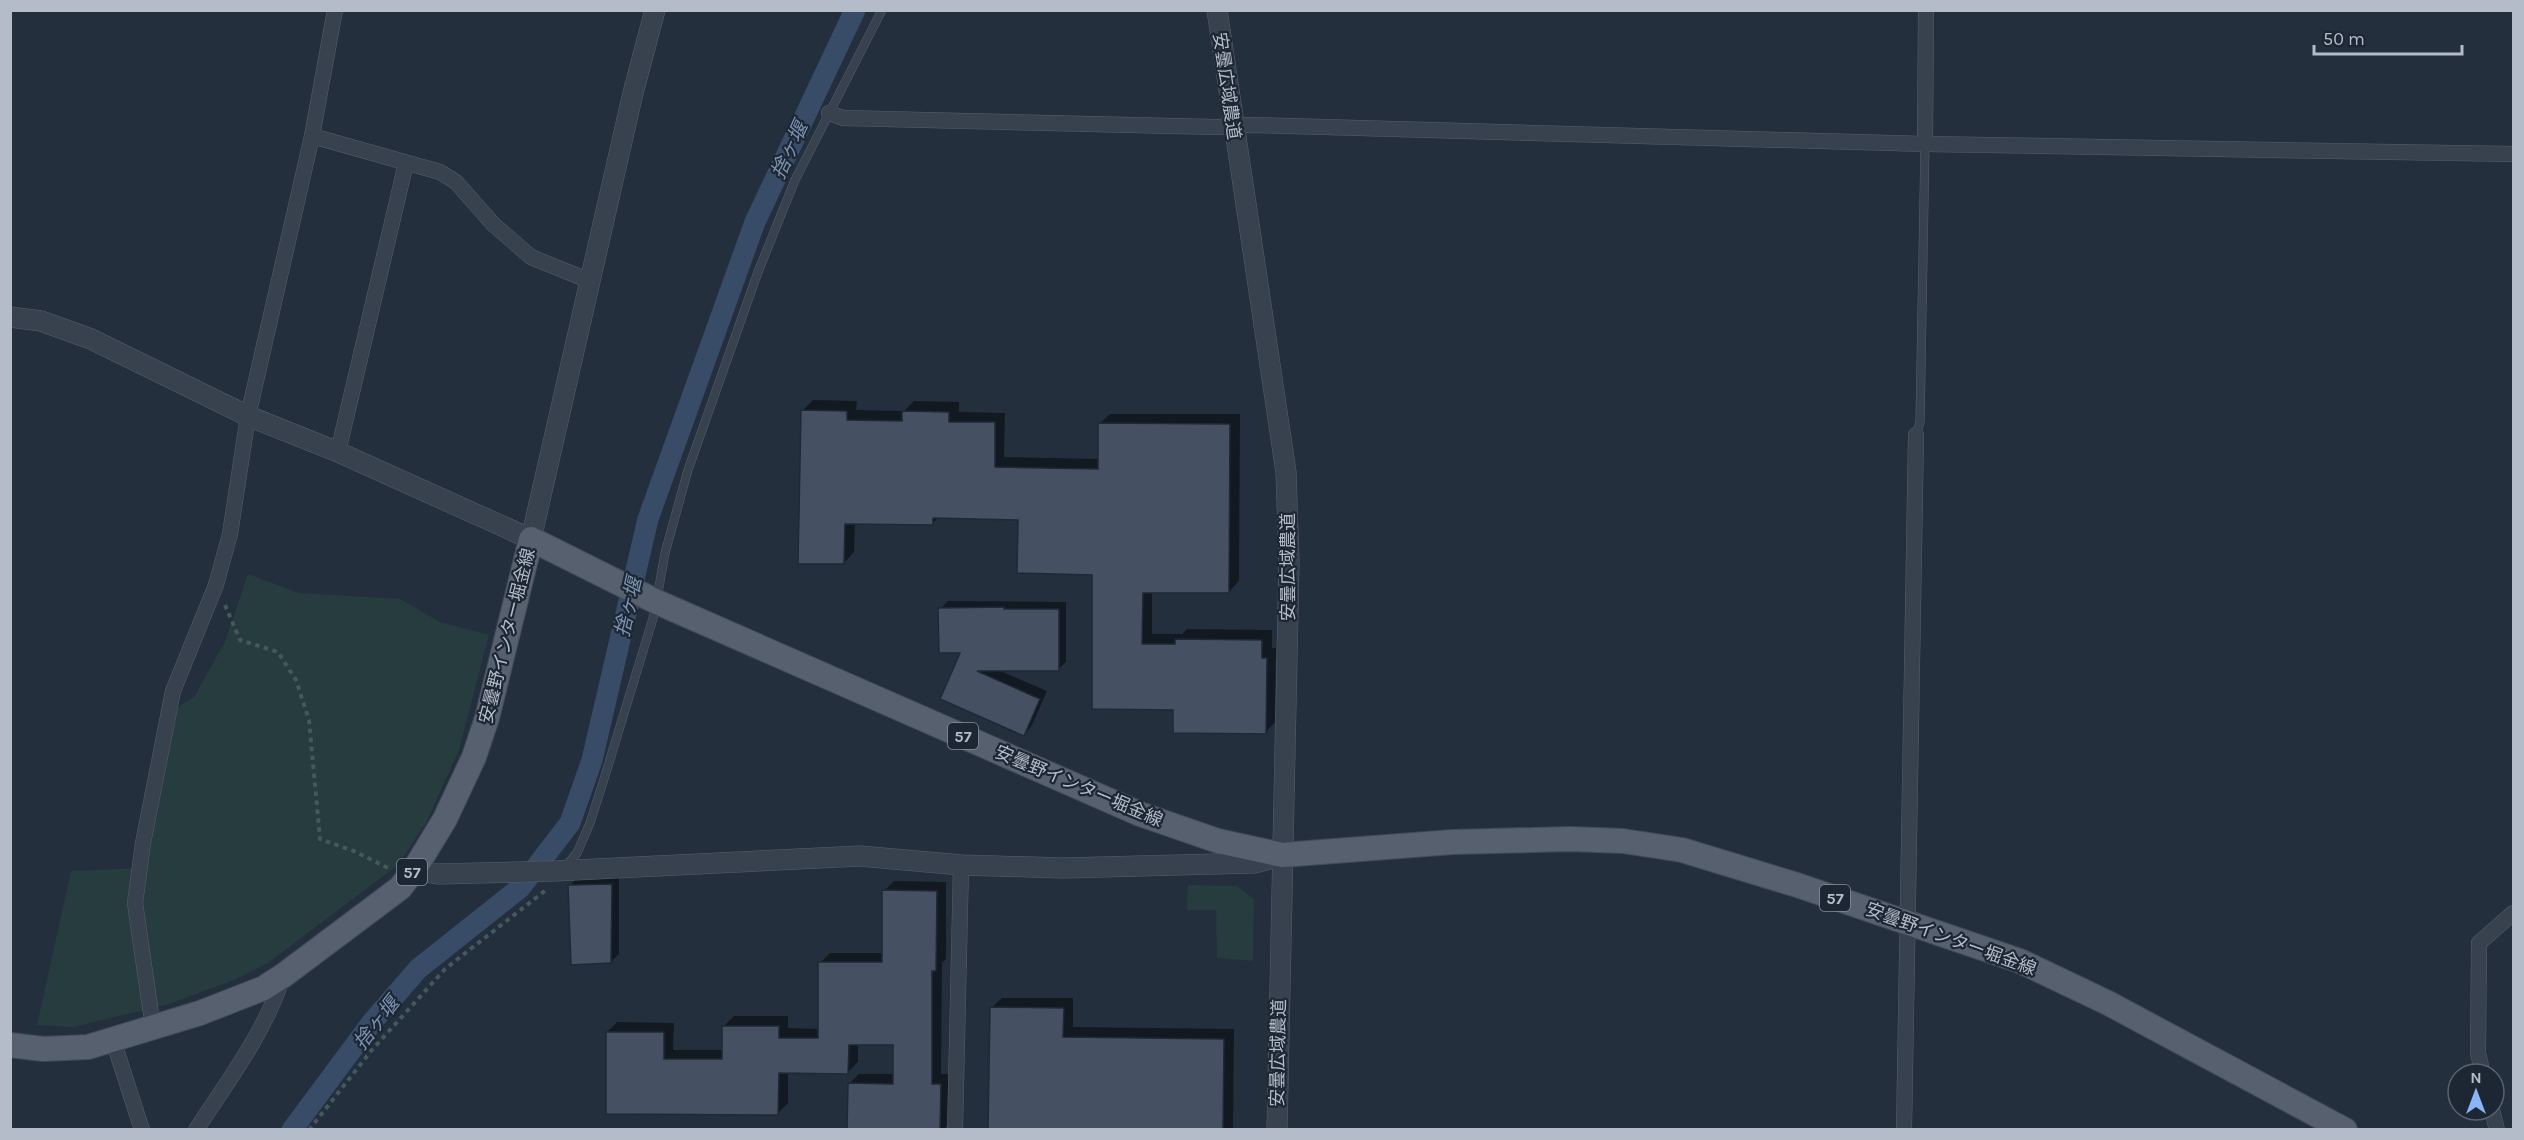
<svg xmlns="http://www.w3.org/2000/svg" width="2524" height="1140" viewBox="0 0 2524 1140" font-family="Karla,'Noto Sans JP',sans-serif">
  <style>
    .green { fill: #263c3f }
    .shadow { fill: #0007 }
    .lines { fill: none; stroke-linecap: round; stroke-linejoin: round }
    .canal { stroke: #394c67; stroke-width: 21 }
    .building { fill: #455162; stroke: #1f2835; stroke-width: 1.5 }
    .service-casing { stroke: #565f6c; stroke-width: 9 }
    .minor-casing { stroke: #565f6c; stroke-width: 16 }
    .tertiary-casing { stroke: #565f6c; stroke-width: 21 }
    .primary-casing { stroke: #414a57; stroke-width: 26 }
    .path { stroke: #44595c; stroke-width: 4; stroke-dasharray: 4.5 4.5; stroke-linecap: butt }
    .service { stroke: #38414e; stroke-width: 8 }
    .minor { stroke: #38414e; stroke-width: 15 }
    .tertiary { stroke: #38414e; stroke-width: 20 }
    .primary { stroke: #56606e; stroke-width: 24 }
    .labels { text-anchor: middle; stroke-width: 4.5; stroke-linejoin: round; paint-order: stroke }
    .shield { fill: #1d2633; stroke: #878f9c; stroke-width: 1.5 }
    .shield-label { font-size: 16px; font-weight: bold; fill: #b4bcc9 }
    .street-label { font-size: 18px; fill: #b4bcc9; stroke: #1d2633 }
    .water-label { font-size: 20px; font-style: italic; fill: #7c92b1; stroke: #1d2633 }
  </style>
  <rect width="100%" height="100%" fill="#242f3e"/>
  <g class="green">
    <path d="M248 574 299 593 400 599 440 622 489 635 459 750 426 823 398 865 268 963 234 980 169 1004 73 1027 37 1025 71 871 146 868 160 718 194 697 225 642Z"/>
    <path d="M1188 885 1237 886 1254 899 1253 961 1217 958 1216 910H1187Z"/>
  </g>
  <g class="shadow">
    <path d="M813 400 857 401 856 410 904 411 914 401 959 402V412L1005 413 1004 457 1099 459V424L1110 414H1240L1239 581 1229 592H1152V634H1182L1187 629 1272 630V648H1276L1275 722 1265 733 1175 708 1094 573 1019 518 939 517 932 524 855 522 854 552 844 563 802 411Z"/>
    <path d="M948 601 1066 602V662L1058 670H998L1047 691 1031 727 1024 734 962 652 940 609Z"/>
    <path d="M619 876V954L611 962 570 885 577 878Z"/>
    <path d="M894 881 946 882V959L942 963 941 1074H950V1123L943 1130H849V1084L859 1074H895V1043H858V1062L848 1072H788V1103L778 1113 607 1032 617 1022 674 1023 673 1050H723L724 1026 734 1016H788V1028L819 1029 820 963 830 953H883L884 891Z"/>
    <path d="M1002 998H1073V1027L1234 1029 1233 1130H990L991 1008Z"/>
  </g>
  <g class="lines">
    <path class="canal" d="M292 1130 373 1021 418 969 520 888 570 823 592 760 648 519 755 222 855 10"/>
  </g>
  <g class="building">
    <path d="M801 410 847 411V420L902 421V411L949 412V422H995V467L1098 469V423L1230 424 1229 593H1143L1142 644H1175V639L1262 640V658H1267L1266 734 1173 733V710L1092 709V575L1017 573 1018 520 933 518V525L845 524 844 564H798Z"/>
    <path d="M1004 607V609H1059V671H977L1040 699 1024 736 940 699 960 653H939L938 608Z"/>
    <path d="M612 884 611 963 571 965 568 885Z"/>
    <path d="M882 890 937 891 936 971H932V1084H941L940 1130H847L848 1083 893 1084V1045H849L848 1074 779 1073 778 1115 606 1114V1032H664V1059H722V1026H779V1038H818V962H882Z"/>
    <path d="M990 1007 1064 1008 1063 1037 1224 1039 1223 1130H988Z"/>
  </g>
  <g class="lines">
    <defs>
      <g id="service">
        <path d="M1916 435 1920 422 1925 144"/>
        <path d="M566 866 577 853 590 823 604 779 654 615 665 553 688 470 758 272 795 180 882 10"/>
      </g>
      <g id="minor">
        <path d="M829 113 843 118 1216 127 1251 125 1925 144 2514 154"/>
        <path d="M312 136 440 172 456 182 493 224 531 257 590 281"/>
        <path d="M1925 144 1926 10"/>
        <path d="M338 452 406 163"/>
        <path d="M155 1028 151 1014 135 903 143 843 173 691 216 585 230 534 248 416 312 136 335 10"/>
        <path d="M113 1040 142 1130"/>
        <path d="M2483 1074 2478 1053 2479 943 2513 913"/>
        <path d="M2492 1110 2497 1130"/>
        <path d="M196 1130C227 1082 266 1031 283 976"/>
        <path d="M955 1130 961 865"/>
        <path d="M1904 1130 1916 435"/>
      </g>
      <g id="tertiary">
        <path d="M1217 10 1286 472 1289 562 1277 1130"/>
        <path d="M10 317 41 321 91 339 248 416 338 452 531 539 633 93 655 10"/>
        <path d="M414 870 438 874 555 871 860 856 961 865 1063 868 1254 863 1282 856"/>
      </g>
      <path id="primary" d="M10 1045 43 1049 88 1047 200 1013 264 988 284 975 400 888 414 870 445 819 474 757 487 718 531 539 657 602 1140 814 1218 841 1282 855 1453 842 1570 839 1623 841 1682 850 1797 885 2020 961 2108 1003 2345 1130"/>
    </defs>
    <use href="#service" class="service-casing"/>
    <use href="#minor" class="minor-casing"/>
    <use href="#tertiary" class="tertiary-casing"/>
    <use href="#primary" class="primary-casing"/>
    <g class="path">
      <path d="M225 605 240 640 278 652 296 680 309 720 320 839 354 851 390 869"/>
      <path d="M309 1130 371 1051 445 969 546 890"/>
    </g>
    <use href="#service" class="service"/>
    <use href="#minor" class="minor"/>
    <use href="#tertiary" class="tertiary"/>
    <use href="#primary" class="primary"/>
  </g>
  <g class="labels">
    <g class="shield">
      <rect x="948" y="723" width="30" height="26" rx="4.5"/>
      <rect x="397" y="859" width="30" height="26" rx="4.5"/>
      <rect x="1820" y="885" width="30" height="26" rx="4.5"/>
    </g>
    <g class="shield-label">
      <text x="963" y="742">57</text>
      <text x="412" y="878">57</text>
      <text x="1835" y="904">57</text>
    </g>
    <g class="street-label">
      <text transform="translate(1227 86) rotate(82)" y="6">安曇広域農道</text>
      <text transform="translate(1288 567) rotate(-90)" y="6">安曇広域農道</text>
      <text transform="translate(507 636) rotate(-76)" y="6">安曇野インター堀金線</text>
      <text transform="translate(1079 786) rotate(23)" y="6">安曇野インター堀金線</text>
      <text transform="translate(1951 939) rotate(20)" y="6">安曇野インター堀金線</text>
      <text transform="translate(1278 1053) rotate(-89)" y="6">安曇広域農道</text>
    </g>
    <g class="water-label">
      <text transform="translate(789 150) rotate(-65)" y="7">捨ヶ堰</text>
      <text transform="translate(628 607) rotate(-77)" y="7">捨ヶ堰</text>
      <text transform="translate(376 1023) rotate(-52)" y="7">捨ヶ堰</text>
    </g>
  </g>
  <rect width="2524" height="1140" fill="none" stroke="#b4bcc9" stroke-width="24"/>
  <g transform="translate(2476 1092)"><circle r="28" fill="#1d2633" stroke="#59626f" stroke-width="1.5"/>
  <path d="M0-4.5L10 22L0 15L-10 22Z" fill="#8ab4f8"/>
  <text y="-9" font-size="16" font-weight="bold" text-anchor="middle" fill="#b4bcc9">N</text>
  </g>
  <path d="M2314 45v9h148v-9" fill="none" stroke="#b4bcc9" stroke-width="3"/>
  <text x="2323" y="45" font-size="18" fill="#b4bcc9" stroke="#1d2633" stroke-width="4.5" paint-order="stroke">50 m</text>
</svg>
